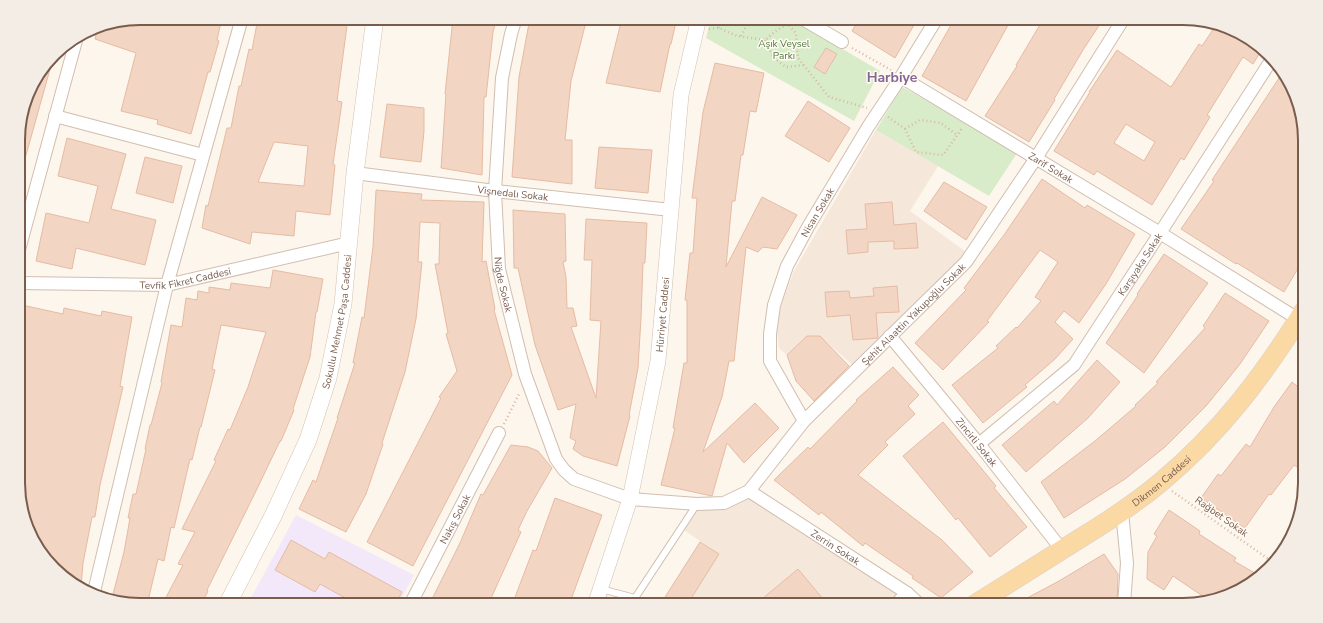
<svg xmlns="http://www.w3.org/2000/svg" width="1323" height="623" viewBox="0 0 1323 623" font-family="'Nunito Sans',sans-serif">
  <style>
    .residential { fill: #f5e8da }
    .education { fill: #f3e8fa }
    .green { fill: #d8ecc9 }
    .building { fill: #f3d5c3; stroke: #e6bba3; fill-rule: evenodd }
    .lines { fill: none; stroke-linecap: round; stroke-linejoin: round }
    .service-casing { stroke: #d1beb0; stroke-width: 8 }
    .minor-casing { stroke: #d1beb0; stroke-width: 14 }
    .tertiary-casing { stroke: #d1beb0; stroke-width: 16 }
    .secondary-casing { stroke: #d6c0b0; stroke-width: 18 }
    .primary-casing { stroke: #dad1cd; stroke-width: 20 }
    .path { stroke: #d9b8a5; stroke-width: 2.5; stroke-dasharray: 1 3; stroke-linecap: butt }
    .service { stroke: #fff; stroke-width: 6 }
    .minor { stroke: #fff; stroke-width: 12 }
    .tertiary { stroke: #fff; stroke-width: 15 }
    .secondary { stroke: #fff; stroke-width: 17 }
    .primary { stroke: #fbd9a5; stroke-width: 19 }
    .labels { text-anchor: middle; stroke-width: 3; stroke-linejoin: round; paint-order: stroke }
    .park-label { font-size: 10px; fill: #537a41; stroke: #fffaf3 }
    .street-label { font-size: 10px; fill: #7a5c4d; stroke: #fffaf3 }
    .district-label { font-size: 14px; font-weight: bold; fill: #846695; stroke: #fffaf3 }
    .rim { fill: none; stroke: #7a5c4d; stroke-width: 2 }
  </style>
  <rect width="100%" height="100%" fill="#fdf6ec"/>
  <g class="residential">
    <path d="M876 130 938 166 910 211 970 255 857 369 820 336H807L787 355 779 348 776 325 783 299 794 271Z"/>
    <path d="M749 491 914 605H687L719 554 684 530 697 504Z"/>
    <path d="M606 596 637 605H604Z"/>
  </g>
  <path class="education" d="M296 515 414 575 398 605H247Z"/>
  <g class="green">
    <path d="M711 18H790L880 71 854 121 706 38Z"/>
    <path d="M902 87 1019 150 989 196 876 130Z"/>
  </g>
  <g class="building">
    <path d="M140 18 169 25 171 18H222L217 40 219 41 210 72H208L191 134 157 124 158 120 121 111 136 53 95 39 98 26Z"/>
    <path d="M258 18H295L311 21 312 18H348L337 101 342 102 333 164 335 165 330 215 296 211 294 236 252 232 250 244 202 228 206 205 208 206 227 128H231L239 86H241L249 49 252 50ZM274 142 308 146 304 186 258 182Z"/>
    <path d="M453 18H497L493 32 486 97H484L482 175 441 168 446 94H445Z"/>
    <path d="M530 18H587L571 81 565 140H572V184L512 177 519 77Z"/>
    <path d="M622 18H677L671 44H670L660 92 606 83Z"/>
    <path d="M860 18H918L895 58 852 31Z"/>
    <path d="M955 18H1012L966 101 922 76Z"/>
    <path d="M1044 18H1104L1083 50 1054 99 1055 100 1029 142 985 116 1017 66 1016 65Z"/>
    <path d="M1216 25 1230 27 1261 51 1253 64 1243 57 1207 115 1210 117 1184 160 1181 158 1152 205 1097 171 1094 175 1054 151 1090 92H1089L1117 50 1171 87 1199 44 1202 46ZM1126 124 1155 142 1144 161 1114 143Z"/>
    <path d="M826 48 837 54 825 74 814 67Z"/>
    <path d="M54 55 21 173H18V131L30 86Z"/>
    <path d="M715 63 764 73 756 112 750 111 743 155H741L735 201H732L726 267 762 197 797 215 777 249 763 247 758 252 746 247 734 361H729L722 397 703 452 755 403 779 428 744 463 727 443 712 496 661 485 675 428H673L684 363H687V300H685L690 253H693L697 198H692L703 112Z"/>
    <path d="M1283 72 1304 124V258L1284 292 1237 263 1236 264 1181 229 1214 181 1212 180Z"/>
    <path d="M808 101 850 128 829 162 785 136Z"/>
    <path d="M387 104 424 108V131L421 162 380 157Z"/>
    <path d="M67 138 126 154 111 209 156 220 145 265 76 248 72 269 36 261 46 213 89 223 98 186 58 176Z"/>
    <path d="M599 147 652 150 648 193 595 188Z"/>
    <path d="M145 157 182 166 173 203 136 193Z"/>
    <path d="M1042 179 1085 208 1087 205 1135 234 1106 284 1079 323 1064 311 1055 322 1073 339 1055 359 1025 385 1027 387 983 423 952 385 998 348 996 346 1016 327 1017 328 1041 301 1035 297 1058 262 1040 250 987 321 989 322 943 370 915 343 966 290 964 288 1004 235Z"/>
    <path d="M944 182 987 207 966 240 924 211Z"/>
    <path d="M376 190 422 194 421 200 484 202 482 262 486 261 495 309 494 310 512 375 413 566 367 542 441 398 439 397 457 371 446 334 448 333 435 264H439L440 223 420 222 418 262H422L416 319 405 372 382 443 383 444 366 494 346 532 299 509 313 480 316 482 338 418H337L355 363H353L362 317 364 318 373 247Z"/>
    <path d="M892 202 894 225 916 223 918 248 894 249V241L868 242V252L848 254 846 230 867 229 865 204Z"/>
    <path d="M513 210 565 214 566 261 563 262 566 277 567 308H573L577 326 571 327 596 398 601 321 590 320 592 260H584L586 219 647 223 645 263H643L641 318 638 368 629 415 630 416 617 466 583 456 573 449 576 441 570 438 576 404 558 410 535 345 518 268H514Z"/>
    <path d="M1164 254 1208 283 1144 373 1106 343 1138 295 1137 294Z"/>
    <path d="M273 270 323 279 317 312H316L310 357 293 409 294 410 281 441H280L255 493 207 590 208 591 201 605H162L183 565 178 564 195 532 182 529 216 461 214 460 228 429 230 430 248 387 266 332 221 325 212 369 215 370 201 427H200L192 460 190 459 174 528 171 527 164 561 158 559 147 605H140L112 598 124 552 130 518H128L133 494H136L146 449H145L150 425H151L162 383 161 382 171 325 182 327 186 298 197 300 198 291 209 293V287L230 290 231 283 270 288Z"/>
    <path d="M897 286 899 312 876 313 878 338 853 340 850 315 827 317 825 292 849 291 850 298 874 296 873 288Z"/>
    <path d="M1225 293 1269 321 1240 364 1206 406 1165 447 1125 479 1064 518 1041 482 1095 441 1136 406 1135 405 1158 383 1156 382 1205 328 1203 326Z"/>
    <path d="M22 305 63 314 64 308 101 316 102 311 132 317 120 386 123 387 100 485 95 517H92L83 563 81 587 44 558 45 551 40 550 19 500V322Z"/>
    <path d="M807 336H820L849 366 814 401 796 381 787 355Z"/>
    <path d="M1097 360 1120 382 1088 418 1026 472 1002 445 1054 401 1057 405Z"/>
    <path d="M893 367 919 395 908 406 915 414 885 442 888 445 858 475 942 540 973 572 941 598 912 578 913 576 865 543 863 546 821 512 819 515 774 480 808 447 810 449 857 401 856 400Z"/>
    <path d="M1305 375V453L1297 467 1294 465 1271 495 1269 494 1245 528 1201 498 1218 474 1221 476 1246 444 1250 447 1274 407 1292 382 1297 386Z"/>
    <path d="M943 422 996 486 994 488 1027 527 990 557 958 518 956 520 903 456Z"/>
    <path d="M511 445 528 447 538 451 552 468 527 511 518 530 521 532 488 605H429L460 543 481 494 483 495Z"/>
    <path d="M555 498 602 515 569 605H512L533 550 536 551Z"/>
    <path d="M1169 510 1200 531 1199 534 1236 558 1234 561 1260 576 1251 584 1207 599 1173 576 1164 590 1147 579 1148 552 1157 536 1154 534Z"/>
    <path d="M291 540 325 559 329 552 402 592 395 605H358L320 584 315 592 275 570Z"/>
    <path d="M700 542 719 554 687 605H660Z"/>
    <path d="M1104 554 1118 574 1117 605H1014L1059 581Z"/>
    <path d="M798 569 828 605H766L762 599Z"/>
  </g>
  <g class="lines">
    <defs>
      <path id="service" d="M601 589 635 598 697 504"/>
      <g id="minor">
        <path id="s1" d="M516 18 511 34 502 78 495 191 499 269 525 374 556 459 564 470 574 479 630 499 697 504 724 503 749 491 804 421 966 262 1036 158 1124 18"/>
        <path d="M801 18 842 42"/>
        <path id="s2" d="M901 77 1160 233 1298 319"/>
        <path d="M55 116 203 155"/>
        <path id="s3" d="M355 173 495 191 671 210"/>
        <path d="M19 250 77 37"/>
        <path id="s4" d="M19 283 167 285 349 243"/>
        <path id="s5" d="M890 336 979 444 1062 550"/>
        <path id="s6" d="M804 421 770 361V334L774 305 787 266 808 227 868 127 901 77 937 18"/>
        <path id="s7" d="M979 444 1074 365 1160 233 1272 59"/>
        <path id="s8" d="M749 491 907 593 920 605"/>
        <path d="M1122 512 1127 563 1124 605"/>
        <path d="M93 596 167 285 242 18"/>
        <path id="s9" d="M410 605 499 433"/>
        <path d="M895 605 907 593"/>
      </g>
      <g id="tertiary">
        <path id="s10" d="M595 605 630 499 658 361 681 95 699 18"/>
      </g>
      <g id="secondary">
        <path id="s11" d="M227 605 273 516 308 440 328 378 343 304 355 173 375 18"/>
      </g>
      <g id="primary">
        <path id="s12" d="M974 605C1009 583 1044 561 1079 539 1107 522 1135 504 1161 482 1221 432 1263 376 1305 309"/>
      </g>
    </defs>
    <use href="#service" class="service-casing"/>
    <use href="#minor" class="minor-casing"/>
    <use href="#tertiary" class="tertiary-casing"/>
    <use href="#secondary" class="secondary-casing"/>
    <use href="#primary" class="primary-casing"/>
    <g class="path">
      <path d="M776 18 782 27"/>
      <path d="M719 28 722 18"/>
      <path d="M709 29 719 28 737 36 765 40 777 30 788 24 796 33 798 58 829 97 867 108"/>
      <path d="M741 36 751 18"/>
      <path d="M765 40 774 58 786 67 804 65"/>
      <path d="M852 48 891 70"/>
      <path d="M888 117 905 129 916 152 943 155 963 127"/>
      <path d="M905 129 920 120 941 123 957 135"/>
      <path d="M504 424 519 394"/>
      <path d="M1172 491 1274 563"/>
    </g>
    <use href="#service" class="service"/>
    <use href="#minor" class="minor"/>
    <use href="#tertiary" class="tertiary"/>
    <use href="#secondary" class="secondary"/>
    <use href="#primary" class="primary"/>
  </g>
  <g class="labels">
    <g class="park-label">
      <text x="784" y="47">Aşık Veysel<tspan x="784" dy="12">Parkı</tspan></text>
    </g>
    <g class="street-label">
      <text dy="4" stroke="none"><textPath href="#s2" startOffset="175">Zarif Sokak</textPath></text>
      <text dy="4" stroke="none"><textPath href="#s3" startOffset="159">Vişnedalı Sokak</textPath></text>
      <text dy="4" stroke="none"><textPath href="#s6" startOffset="228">Nisan Sokak</textPath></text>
      <text dy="4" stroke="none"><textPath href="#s7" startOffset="244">Karşıyaka Sokak</textPath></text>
      <text dy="4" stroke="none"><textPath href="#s4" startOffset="167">Tevfik Fikret Caddesi</textPath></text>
      <text dy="4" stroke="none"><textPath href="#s1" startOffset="269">Niğde Sokak</textPath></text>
      <text dy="4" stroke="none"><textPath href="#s1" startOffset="902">Şehit Alaattin Yakupoğlu Sokak</textPath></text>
      <text dy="4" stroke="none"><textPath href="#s10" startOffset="299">Hürriyet Caddesi</textPath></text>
      <text dy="4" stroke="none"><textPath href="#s11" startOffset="306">Sokullu Mehmet Paşa Caddesi</textPath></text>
      <text dy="4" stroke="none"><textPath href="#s5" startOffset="137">Zincirli Sokak</textPath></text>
      <text dy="4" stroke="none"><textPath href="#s12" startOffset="225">Dikmen Caddesi</textPath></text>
      <text transform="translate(1222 516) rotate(35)" y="4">Rağbet Sokak</text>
      <text dy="4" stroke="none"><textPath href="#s9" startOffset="97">Nakış Sokak</textPath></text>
      <text dy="4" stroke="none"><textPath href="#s8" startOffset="103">Zerrin Sokak</textPath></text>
    </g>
    <g class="district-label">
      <text x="892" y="82">Harbiye</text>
    </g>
  </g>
  <path d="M0 0H1323V623H0ZM140 25H1183A115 115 0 0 1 1298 140V483A115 115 0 0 1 1183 598H140A115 115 0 0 1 25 483V140A115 115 0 0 1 140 25Z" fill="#f4ede6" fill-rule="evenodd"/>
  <path class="rim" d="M140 25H1183A115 115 0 0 1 1298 140V483A115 115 0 0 1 1183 598H140A115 115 0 0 1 25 483V140A115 115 0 0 1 140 25Z"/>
</svg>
